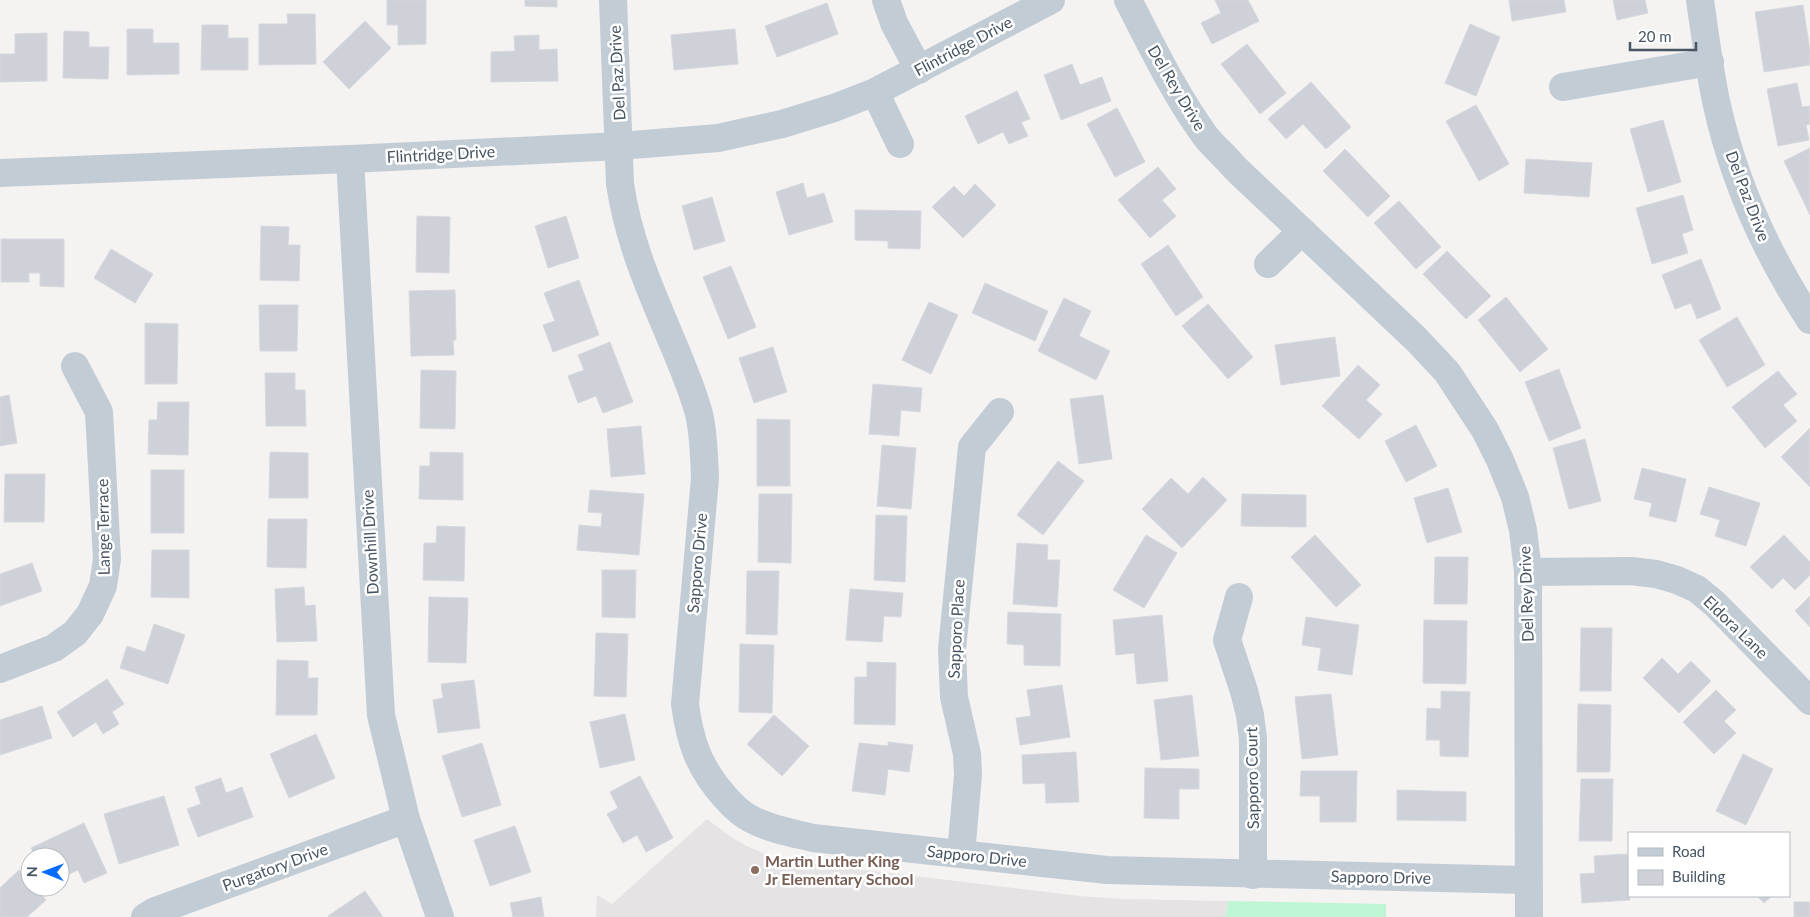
<svg xmlns="http://www.w3.org/2000/svg" width="1810" height="917" viewBox="0 0 1810 917" font-family="Lato,sans-serif">
  <style>
    .education { fill: #e6e3e4 }
    .green { fill: #bef5d5 }
    .building { fill: #ced1d8; stroke: #d6d8de }
    .lines { fill: none; stroke-linecap: round; stroke-linejoin: round }
    .minor { stroke: #c2ccd5; stroke-width: 28 }
    .education-dot { fill: #8d6e63; stroke: #fff; stroke-width: 2 }
    .labels { text-anchor: middle; stroke-width: 5; stroke-linejoin: round; paint-order: stroke }
    .street-label { font-size: 16px; fill: #485563; stroke: #fff }
    .education-label { font-size: 16px; font-weight: bold; fill: #785e54; stroke: #fff; text-anchor: start }
  </style>
  <rect width="100%" height="100%" fill="#f5f2f2"/>
  <path class="education" d="M707 819 734 839 749 847 770 856 790 861 1080 896 1122 899 1228 901 1226 917H596L597 895 612 904Z"/>
  <path class="green" d="M1228 901 1386 904V917H1226Z"/>
  <g class="building">
    <path d="M387 0H426V44L398 45V25H387Z"/>
    <path d="M525 0H557V7L525 6Z"/>
    <path d="M1215 0H1248L1259 21 1212 44 1201 23 1221 13Z"/>
    <path d="M1509 0H1564L1566 12 1512 21Z"/>
    <path d="M1613 0H1645L1648 13 1617 20Z"/>
    <path d="M827 3 838 34 777 57 765 26Z"/>
    <path d="M1803 5 1810 51V65L1764 72 1755 12Z"/>
    <path d="M287 14H315L316 64 259 65V24H288Z"/>
    <path d="M365 21 391 48 349 89 323 62Z"/>
    <path d="M1470 24 1500 37 1476 96 1445 83Z"/>
    <path d="M202 25H228V38H248V70H201Z"/>
    <path d="M127 29H153V43H179V74L127 75Z"/>
    <path d="M735 29 738 64 674 70 671 35Z"/>
    <path d="M64 31 89 32V47H109L108 79 63 78Z"/>
    <path d="M47 33V81L0 82V54H15V34Z"/>
    <path d="M539 35V50L557 49 558 81 491 82V52L515 51 514 36Z"/>
    <path d="M1247 44 1286 93 1260 114 1221 64Z"/>
    <path d="M1072 64 1080 85 1102 77 1111 101 1061 120 1044 75Z"/>
    <path d="M1311 82 1351 127 1326 149 1303 124 1286 139 1268 119Z"/>
    <path d="M1797 83 1802 107 1810 106V124L1806 125 1809 140 1778 146 1767 89Z"/>
    <path d="M1017 91 1030 119 1021 122 1028 136 1009 144 1003 132 978 144 965 116Z"/>
    <path d="M1476 105 1509 164 1479 181 1446 121Z"/>
    <path d="M1117 108 1145 162 1115 177 1087 124Z"/>
    <path d="M1663 120 1681 182 1648 192 1630 129Z"/>
    <path d="M1810 148V215L1784 161Z"/>
    <path d="M1345 149 1390 196 1368 217 1323 171Z"/>
    <path d="M1526 159 1592 163 1589 197 1524 193Z"/>
    <path d="M1158 167 1176 189 1162 200 1176 216 1150 238 1118 200Z"/>
    <path d="M803 183 807 198 824 193 833 222 789 235 776 192Z"/>
    <path d="M975 184 996 205 963 238 932 207 954 186 964 196Z"/>
    <path d="M1683 195 1693 230 1682 234 1688 253 1652 264 1636 208Z"/>
    <path d="M712 197 725 241 694 250 682 206Z"/>
    <path d="M1399 201 1441 247 1416 269 1374 223Z"/>
    <path d="M855 210 921 211 920 249 888 248V241L855 240Z"/>
    <path d="M417 216 450 217 449 273 416 272Z"/>
    <path d="M566 216 579 258 548 268 535 226Z"/>
    <path d="M261 226 289 227 288 245H300L299 281 260 280Z"/>
    <path d="M1 239H64V287L40 286V273H29V282H1Z"/>
    <path d="M1168 245 1203 297 1176 316 1141 264Z"/>
    <path d="M111 249 153 274 135 303 94 278Z"/>
    <path d="M1447 251 1491 296 1466 319 1423 274Z"/>
    <path d="M1701 259 1721 309 1697 319 1691 303 1675 309 1662 275Z"/>
    <path d="M731 266 756 327 728 339 703 277Z"/>
    <path d="M579 280 599 335 553 352 543 325 555 321 544 293Z"/>
    <path d="M985 283 1048 311 1035 341 972 313Z"/>
    <path d="M455 290 456 340H453L454 355 411 356 409 291Z"/>
    <path d="M1506 297 1548 349 1520 372 1478 320Z"/>
    <path d="M1064 298 1091 311 1079 336 1110 351 1096 380 1038 351Z"/>
    <path d="M929 302 958 315 931 374 902 360Z"/>
    <path d="M1208 304 1253 357 1228 379 1182 326Z"/>
    <path d="M259 305H298L297 351H260Z"/>
    <path d="M1737 317 1765 365 1727 387 1699 340Z"/>
    <path d="M145 323 178 324 177 384H145Z"/>
    <path d="M1335 337 1340 376 1281 385 1275 345Z"/>
    <path d="M610 342 633 402 603 413 596 396 578 403 568 376 584 370 578 355Z"/>
    <path d="M773 347 787 392 754 403 739 358Z"/>
    <path d="M1358 365 1380 385 1366 400 1382 414 1359 439 1322 406Z"/>
    <path d="M1559 369 1581 428 1549 441 1525 382Z"/>
    <path d="M421 370 456 371 455 429 420 428Z"/>
    <path d="M1778 371 1797 394 1783 405 1797 421 1765 448 1732 407Z"/>
    <path d="M265 373H295V390H305L306 426H266Z"/>
    <path d="M873 384 922 388 920 412 901 410 899 436 869 434Z"/>
    <path d="M9 395 17 443 0 446V397Z"/>
    <path d="M1103 395 1112 459 1079 464 1070 399Z"/>
    <path d="M158 402H189L188 455 148 454 149 420H157Z"/>
    <path d="M757 419 790 420V486H757Z"/>
    <path d="M1416 425 1437 466 1406 482 1385 441Z"/>
    <path d="M641 426 645 474 611 477 607 429Z"/>
    <path d="M1810 428V487L1781 457Z"/>
    <path d="M1585 439 1601 501 1569 509 1553 448Z"/>
    <path d="M882 445 916 448 911 509 877 506Z"/>
    <path d="M270 452 308 453V498H269Z"/>
    <path d="M430 452 463 453V500L419 499 420 466H430Z"/>
    <path d="M1058 461 1084 481 1043 535 1017 515Z"/>
    <path d="M1642 468 1686 479 1676 522 1649 516 1652 503 1634 499Z"/>
    <rect x="151" y="470" width="33" height="63"/>
    <path d="M5 474H45L44 522H4Z"/>
    <path d="M1203 477 1227 500 1182 548 1142 509 1171 478 1188 494Z"/>
    <path d="M1709 487 1760 503 1746 546 1715 536 1720 520 1700 514Z"/>
    <path d="M1448 488 1462 532 1427 543 1414 498Z"/>
    <path d="M590 490 644 494 639 555 577 550 579 525 601 527 602 513 588 512Z"/>
    <path d="M759 494H792L791 563 758 562Z"/>
    <path d="M1242 494 1306 495V527L1241 526Z"/>
    <path d="M876 515 907 516 905 582 874 580Z"/>
    <path d="M268 519H307L306 568 267 567Z"/>
    <path d="M437 526 465 527 464 581 423 580 424 543H436Z"/>
    <path d="M1146 535 1177 553 1144 608 1113 590Z"/>
    <path d="M1315 535 1361 585 1336 607 1291 557Z"/>
    <path d="M1784 535 1810 562V575L1795 590 1783 578 1772 589 1750 567Z"/>
    <path d="M1017 543 1048 545 1047 560H1060L1057 607 1013 604Z"/>
    <path d="M152 550H189V598L151 597Z"/>
    <path d="M1435 557H1468L1467 604H1434Z"/>
    <path d="M32 563 42 591 0 606V574Z"/>
    <path d="M602 570H636L635 618 602 617Z"/>
    <path d="M747 571H779L777 635 746 634Z"/>
    <path d="M304 587 305 606 315 605 317 641 277 642 275 589Z"/>
    <path d="M850 589 903 593 901 617 884 616 882 642 846 640Z"/>
    <path d="M1810 596V627L1795 611Z"/>
    <path d="M429 597 468 598 466 663 428 662Z"/>
    <path d="M1008 612 1061 614 1060 666 1024 665V645L1007 644Z"/>
    <path d="M1162 615 1168 681 1137 684 1134 653 1116 655 1113 620Z"/>
    <path d="M1306 617 1359 625 1352 675 1318 670 1321 648 1302 645Z"/>
    <path d="M1424 620 1467 621 1466 684 1423 683Z"/>
    <path d="M154 624 185 635 168 684 120 668 127 646 145 652Z"/>
    <path d="M1581 628H1612L1611 691H1580Z"/>
    <path d="M596 633 628 634 626 697 594 696Z"/>
    <path d="M740 644 774 645 772 713 739 712Z"/>
    <path d="M1662 658 1678 674 1691 661 1711 681 1679 713 1643 678Z"/>
    <path d="M277 660 308 661V678H318L317 715H276Z"/>
    <path d="M867 662 896 663 895 725 854 724 855 677H867Z"/>
    <path d="M107 679 124 704 112 712 119 724 103 734 96 722 73 737 57 712Z"/>
    <path d="M474 680 480 728 438 733 433 700 443 698 441 684Z"/>
    <path d="M1062 685 1070 737 1020 745 1016 718 1031 716 1027 690Z"/>
    <path d="M1716 690 1736 710 1724 721 1736 733 1714 754 1683 722Z"/>
    <path d="M1441 691 1470 692 1468 757 1440 756V740H1426L1427 708 1441 709Z"/>
    <path d="M1331 694 1338 755 1302 759 1295 697Z"/>
    <path d="M1192 695 1199 756 1161 760 1154 700Z"/>
    <path d="M1578 704 1611 705 1610 772H1577Z"/>
    <path d="M42 706 52 738 0 755V720Z"/>
    <path d="M625 714 635 760 600 768 590 722Z"/>
    <path d="M774 715 809 746 782 776 747 744Z"/>
    <path d="M316 734 335 778 289 798 270 754Z"/>
    <path d="M888 742 913 745 909 772 888 769 885 795 852 791 859 743 888 746Z"/>
    <path d="M482 743 501 805 462 817 442 756Z"/>
    <path d="M1076 752 1079 802 1046 803 1045 783 1023 784 1022 755Z"/>
    <path d="M1743 754 1773 769 1746 825 1716 811Z"/>
    <path d="M1145 768 1199 769V789H1179V819L1144 818Z"/>
    <path d="M1301 771H1357L1356 822H1320V796H1300Z"/>
    <path d="M640 776 673 838 646 852 637 835 623 843 607 814 618 808 610 792Z"/>
    <path d="M221 778 226 793 242 787 253 817 198 837 187 809 201 804 195 787Z"/>
    <path d="M1581 779H1613L1612 841H1579Z"/>
    <path d="M1397 790 1466 792V821L1397 820Z"/>
    <path d="M164 796 179 845 119 864 104 814Z"/>
    <path d="M84 823 107 873 84 883 78 870 60 878V857H36L31 848Z"/>
    <path d="M515 826 531 872 490 886 474 840Z"/>
    <path d="M1627 854 1630 900 1582 903 1580 874 1595 873 1594 856Z"/>
    <path d="M19 870 30 883V887H34L46 900 27 917H0V888Z"/>
    <path d="M365 891 383 917H329L328 916Z"/>
    <path d="M1757 896H1772L1764 903Z"/>
    <path d="M541 897 544 917H513L510 903Z"/>
    <rect x="1794" y="902" width="16" height="15"/>
  </g>
  <g class="lines">
    <g class="minor">
      <path d="M613 0 620 184C629 244 651 291 674 346 683 368 693 391 699 414 704 435 704 457 705 478L685 704C690 742 699 768 725 797 732 805 741 814 751 819 770 829 792 833 813 838L1107 870 1528 880"/>
      <path d="M886 0 894 23 919 70"/>
      <path d="M1128 0C1152 46 1175 95 1206 137 1215 148 1226 157 1235 168L1416 339 1447 372 1485 430 1500 460 1515 497 1523 530 1528 572 1529 917"/>
      <path d="M1700 0C1705 34 1709 68 1716 101 1733 180 1766 253 1810 320"/>
      <path d="M1563 87 1710 62"/>
      <path d="M875 92 900 144"/>
      <path d="M350 159 381 715 406 819 440 917"/>
      <path d="M0 173 350 159 620 146 718 138 782 124 834 108 875 92 1051 0"/>
      <path d="M1268 264 1302 231"/>
      <path d="M1528 572 1631 571 1656 574 1677 580 1697 589 1715 604 1810 701"/>
      <path d="M1239 597 1227 640 1244 691 1250 715 1253 739V875"/>
      <path d="M0 669 54 648 75 633 90 614 103 586 107 559 99 412 75 366"/>
      <path d="M961 854 968 775 967 754 954 697 952 649 972 447 1000 412"/>
      <path d="M145 917 153 912 406 819"/>
    </g>
  </g>
  <circle class="education-dot" cx="755" cy="870" r="5"/>
  <g class="labels">
    <g class="street-label">
      <text transform="translate(963 46) rotate(-28)" y="6">Flintridge Drive</text>
      <text transform="translate(617 73) rotate(-93)" y="6">Del Paz Drive</text>
      <text transform="translate(1177 88) rotate(59)" y="6">Del Rey Drive</text>
      <text transform="translate(441 154) rotate(-3)" y="6">Flintridge Drive</text>
      <text transform="translate(1748 196) rotate(69)" y="6">Del Paz Drive</text>
      <text transform="translate(103 527) rotate(-91)" y="6">Lange Terrace</text>
      <text transform="translate(370 542) rotate(-93)" y="6">Downhill Drive</text>
      <text transform="translate(697 563) rotate(-85)" y="6">Sapporo Drive</text>
      <text transform="translate(1526 594) rotate(-92)" y="6">Del Rey Drive</text>
      <text transform="translate(1736 627) rotate(44)" y="6">Eldora Lane</text>
      <text transform="translate(956 629) rotate(-87)" y="6">Sapporo Place</text>
      <text transform="translate(1252 778) rotate(-91)" y="6">Sapporo Court</text>
      <text transform="translate(977 856) rotate(6)" y="6">Sapporo Drive</text>
      <text transform="translate(275 867) rotate(-20)" y="6">Purgatory Drive</text>
      <text transform="translate(1381 877) rotate(1)" y="6">Sapporo Drive</text>
    </g>
    <g class="education-label">
      <text x="765" y="867">Martin Luther King<tspan x="765" dy="18">Jr Elementary School</tspan></text>
    </g>
  </g>
  <rect x="1628" y="832" width="162" height="65" fill="#ffffff" stroke="#b6bbc1"/>
  <rect x="1638" y="848" width="25" height="8" fill="#c2ccd5" stroke="#b6bbc1"/>
  <text x="1672" y="857" font-size="15" fill="#485563">Road</text>
  <rect x="1638" y="870" width="25" height="15" fill="#ced1d8" stroke="#b6bbc1"/>
  <text x="1672" y="882" font-size="15" fill="#485563">Building</text>
  <g transform="translate(45 872) rotate(271)"><circle r="24" fill="#ffffff" stroke="#b6bbc1"/>
  <path d="M0-4L9 19L0 12L-9 19Z" fill="#066cfb"/>
  <text y="-8" font-size="14" font-weight="bold" text-anchor="middle" fill="#485563">N</text>
  </g>
  <path d="M1630 42v8h66v-8" fill="none" stroke="#485563" stroke-width="2.5"/>
  <text x="1638" y="42" font-size="15" fill="#485563" stroke="#ffffff" stroke-width="4" paint-order="stroke">20 m</text>
</svg>
